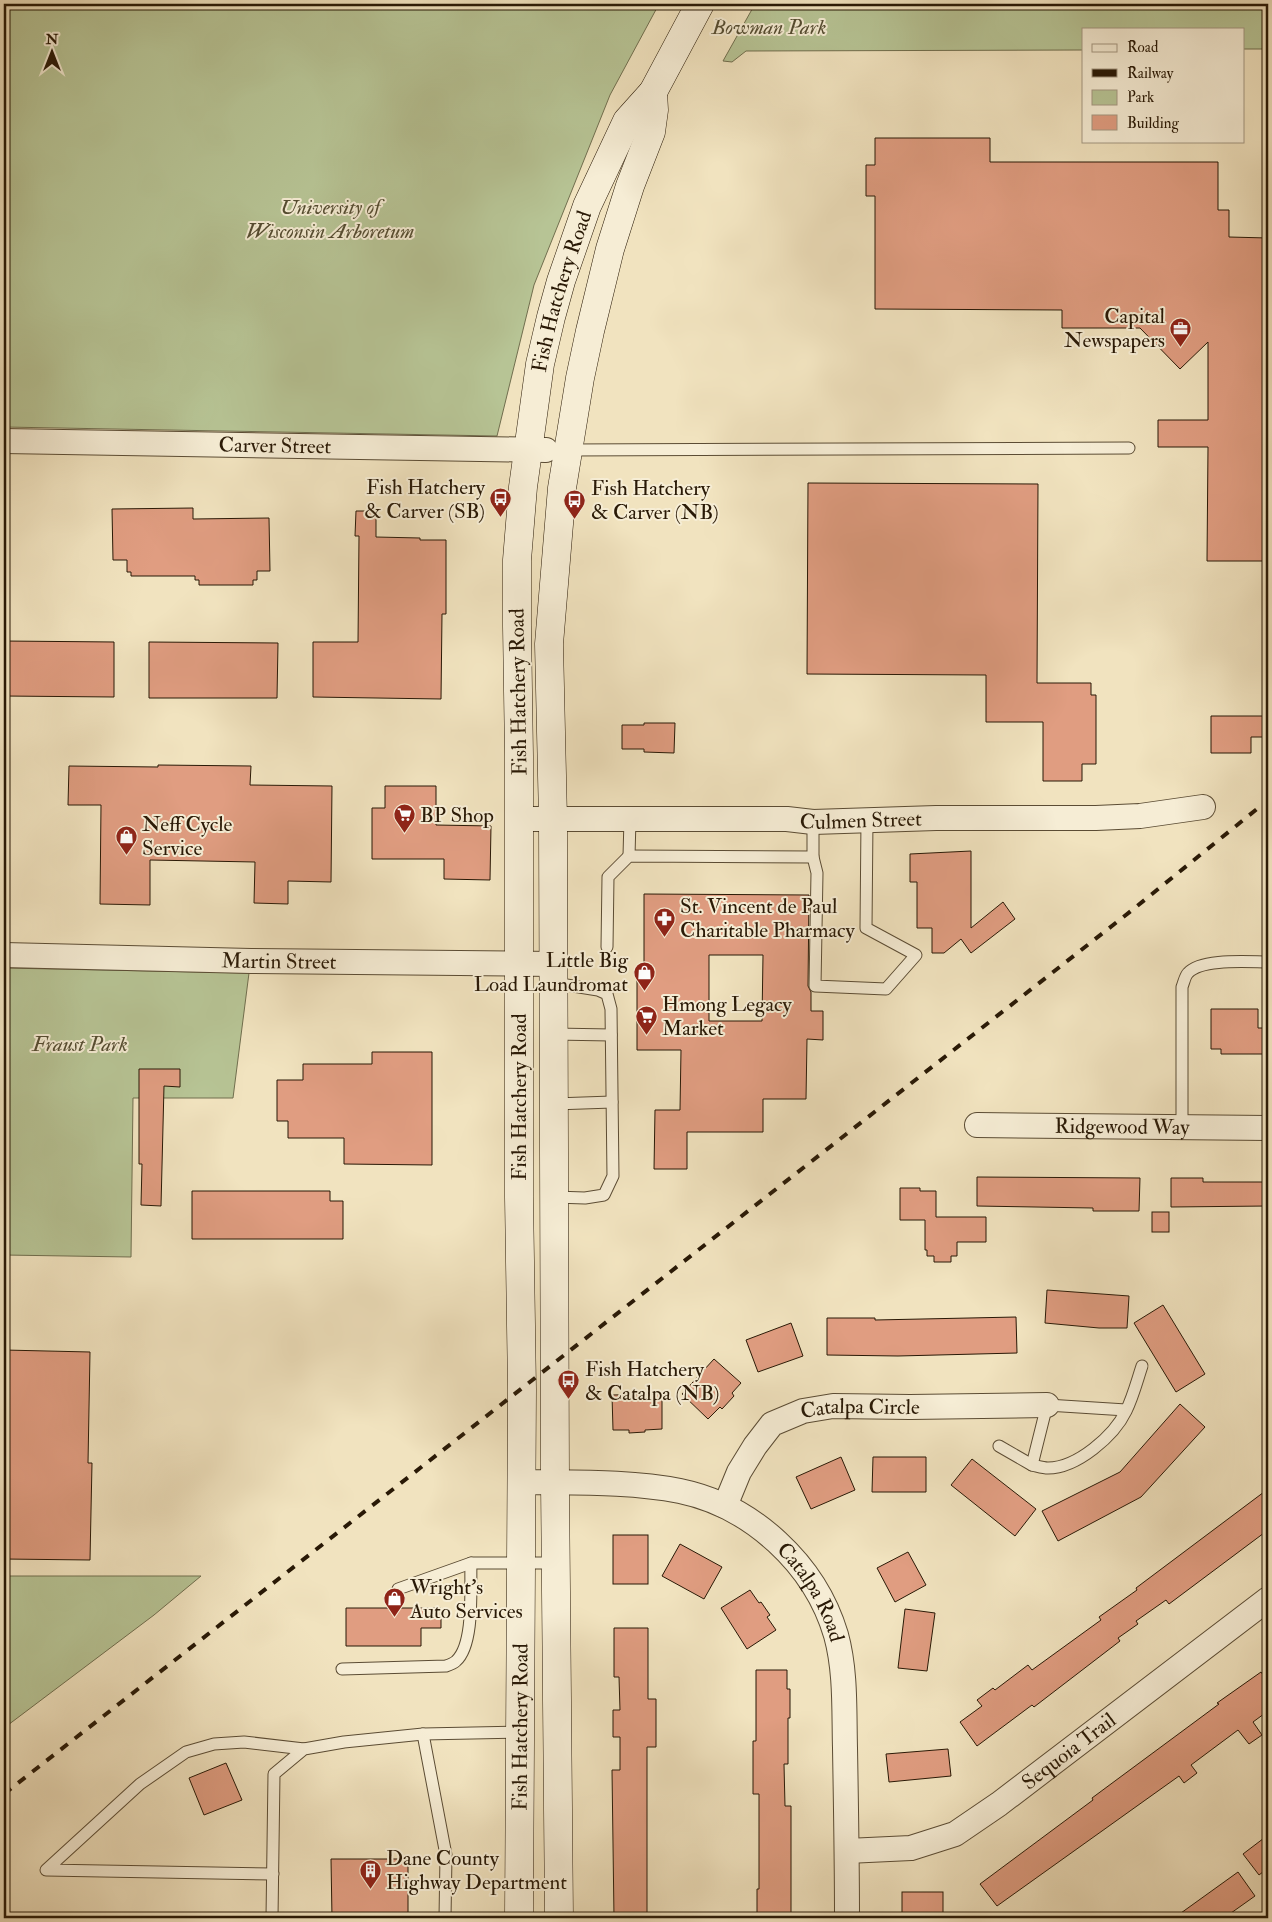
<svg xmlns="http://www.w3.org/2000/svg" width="1272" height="1922" viewBox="0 0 1272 1922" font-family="'IM FELL Double Pica',serif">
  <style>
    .green { fill: #b7c495; stroke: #706e4e }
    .building { fill: #e09d81; stroke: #291906; fill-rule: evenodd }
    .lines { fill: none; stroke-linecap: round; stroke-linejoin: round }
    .service-casing { stroke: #5b4c34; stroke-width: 13 }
    .minor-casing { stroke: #5b4c34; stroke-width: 26 }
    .secondary-casing { stroke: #291906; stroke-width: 29 }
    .service { stroke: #f6edd5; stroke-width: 11 }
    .minor { stroke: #f6edd5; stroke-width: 24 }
    .secondary { stroke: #f6edd5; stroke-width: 28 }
    .rail { stroke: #291906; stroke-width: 4; stroke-dasharray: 9 9; stroke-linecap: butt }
    .labels { text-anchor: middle; stroke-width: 4; stroke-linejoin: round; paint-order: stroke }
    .park-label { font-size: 21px; font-style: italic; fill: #544c31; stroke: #f6edd5 }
    .street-label { font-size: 21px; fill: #291906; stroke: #f6edd5 }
    .poi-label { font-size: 21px; fill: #291906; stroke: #f6edd5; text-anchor: start }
  </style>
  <rect width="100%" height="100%" fill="#f1e3bf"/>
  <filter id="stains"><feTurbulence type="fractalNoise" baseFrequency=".004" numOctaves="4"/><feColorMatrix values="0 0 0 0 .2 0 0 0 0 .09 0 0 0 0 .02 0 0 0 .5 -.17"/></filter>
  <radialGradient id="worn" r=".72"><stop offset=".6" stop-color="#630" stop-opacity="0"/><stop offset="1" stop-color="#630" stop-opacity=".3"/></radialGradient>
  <g class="green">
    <path d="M4 4H659L610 95 534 285 497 436 4 427Z"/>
    <path d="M755 4H1268V49H1243V29H1083V50L746 51 732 62 723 61Z"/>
    <path d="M4 968 249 973 233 1098H133L131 1257 4 1255Z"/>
    <path d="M4 1576H201L154 1615 4 1728Z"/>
  </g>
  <g class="building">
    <path d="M875 138H990V162H1218V210H1229V237L1268 238V561H1207L1208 447H1158V420H1208V342L1180 369 1140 328H1062V310L875 309V196H866V165H875Z"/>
    <path d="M808 483 1038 484 1037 683H1091V695H1096V764H1082V781H1043V722H986V675L807 674Z"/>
    <path d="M193 508V519L269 518 270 571H257V580H253V585H199V580H195V576H131V572H127V560H113L112 509Z"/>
    <path d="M356 511H376V537L420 538V540H446V614H442L441 699 313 697V642H358L359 536H355Z"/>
    <path d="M4 641 114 642V697L4 696Z"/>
    <path d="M149 642 278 643 277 698H149Z"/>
    <path d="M1211 716H1267V737H1251V753H1211Z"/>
    <path d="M644 723H675L674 753 644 752V749H622V725H644Z"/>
    <path d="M158 765 251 766 250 785 332 786 331 882 288 881V904L254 903 255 862 150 860V905L100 904 101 805H68L69 766 158 767Z"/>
    <path d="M385 786H436V825L491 826 490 880 444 879V859H372V808H385Z"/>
    <path d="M971 851V928L1003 902 1015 919 971 953 961 939 944 953H932V928H917V882H910V854Z"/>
    <path d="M644 894 809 895 808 986 811 992V1011H823V1040L807 1039 806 1099H763V1132H687V1169H654L655 1110H680L681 1050H637V970H644ZM709 955H763L762 1021H709Z"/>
    <path d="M1211 1009H1258V1028H1268V1054H1221V1049H1211Z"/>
    <path d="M372 1052H432V1165L344 1164V1138H288V1121H277V1080H303V1064H372Z"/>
    <path d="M139 1069H180V1087L164 1086 161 1206 141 1205 142 1164H139Z"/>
    <path d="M977 1177 1140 1178 1139 1211H1093V1208L977 1206Z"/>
    <path d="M1171 1178H1203V1182H1267V1206L1171 1207Z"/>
    <path d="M900 1188H920V1191H936V1217H986V1242H957V1256H951V1262H934V1256H927V1250H925V1220H900Z"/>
    <path d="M192 1191H330V1201H343V1239H192Z"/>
    <rect x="1152" y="1212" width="17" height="20"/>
    <path d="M1047 1290 1129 1296 1127 1328H1099L1045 1323Z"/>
    <path d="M1163 1305 1205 1374 1176 1392 1134 1323Z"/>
    <path d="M1016 1317 1017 1353 898 1356 827 1355V1318H875V1320Z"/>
    <path d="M791 1323 803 1356 758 1372 746 1340Z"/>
    <path d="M4 1350 90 1352 88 1463H92L90 1560 4 1559Z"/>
    <path d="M714 1359 741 1383 732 1393 734 1396 722 1409 720 1407 708 1419 682 1394Z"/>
    <path d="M662 1394V1429L645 1430V1432L629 1433V1430H613L612 1395Z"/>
    <path d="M1180 1404 1205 1427 1141 1497 1058 1541 1042 1511 1120 1472Z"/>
    <path d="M841 1457 855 1490 811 1509 796 1477Z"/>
    <path d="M873 1457H926V1492H872Z"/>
    <path d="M972 1459 1036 1509 1015 1536 951 1485Z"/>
    <path d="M1268 1489V1530L1169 1604 1166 1600 1136 1621 1138 1624 1118 1638 1120 1641 1034 1707 1032 1705 977 1746 960 1722 982 1706 977 1700 993 1688 995 1690 1028 1665 1032 1670 1101 1620 1099 1617 1137 1590 1136 1588Z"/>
    <rect x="613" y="1535" width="35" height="49"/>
    <path d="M680 1544 722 1567 704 1599 662 1576Z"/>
    <path d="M908 1552 926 1585 895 1602 877 1568Z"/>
    <path d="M750 1590 759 1603 761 1602 770 1615 767 1617 776 1630 747 1649 721 1608Z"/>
    <path d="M346 1608H441V1628H421V1646H346Z"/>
    <path d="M905 1609 935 1613 927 1671 898 1668Z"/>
    <path d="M614 1628H648V1699H656V1747H647V1918H614L612 1770H620V1737H613V1710H620L619 1677H614Z"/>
    <path d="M756 1670H787V1689H790V1718H788V1764H784L785 1806H791V1918H757V1889H759V1794H753V1741H756Z"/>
    <path d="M1261 1672 1268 1682V1711L1253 1722 1262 1735 1249 1744 1238 1730 1191 1765 1197 1773 1184 1783 1179 1776 997 1906 980 1884 1093 1800 1092 1798 1219 1704 1217 1703Z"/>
    <path d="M948 1749 951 1776 889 1782 886 1754Z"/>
    <path d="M226 1763 242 1800 204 1815 189 1778Z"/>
    <path d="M1268 1835V1868L1259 1875 1243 1854Z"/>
    <path d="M331 1859H408V1918H332Z"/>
    <path d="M1238 1872 1255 1896 1224 1918H1174Z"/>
    <rect x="902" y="1892" width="41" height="26"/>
  </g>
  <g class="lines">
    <defs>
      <g id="service">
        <path d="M568 450 1129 448"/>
        <path d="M813 822V857L817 873 815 986 886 989 916 955 866 928 867 820"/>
        <path d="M629 856 630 819"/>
        <path d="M607 947 608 877 629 856 813 857"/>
        <path d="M554 983 598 990 607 994 611 1009 613 1176 604 1195 585 1198 554 1197"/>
        <path d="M554 1034 611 1035"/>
        <path d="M554 1104 612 1102"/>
        <path d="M1182 1127V987C1184 982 1185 976 1188 973 1201 958 1249 962 1268 962"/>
        <path d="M1126 1410 1047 1405 1032 1465C1037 1466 1043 1468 1048 1468 1077 1468 1114 1436 1126 1411 1133 1397 1137 1381 1142 1366"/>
        <path d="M999 1446 1032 1465"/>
        <path d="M398 1589 471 1563"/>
        <path d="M342 1669 446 1666C449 1665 454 1663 456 1661 475 1644 470 1587 471 1563H556"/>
        <path d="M423 1734 446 1855 445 1918"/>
        <path d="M273 1874 46 1870 140 1784 186 1752 214 1744 244 1742 304 1749"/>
        <path d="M272 1918 274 1774 304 1749 344 1742 423 1734 521 1732"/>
      </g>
      <g id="minor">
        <path id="s1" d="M4 441 546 450"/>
        <path id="s2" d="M519 819H787L813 822 936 818H1096L1140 816 1203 807"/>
        <path id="s3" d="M4 955 251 961 554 964"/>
        <path id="s4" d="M977 1125 1268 1128"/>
        <path id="s5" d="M521 1482C574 1483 628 1481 680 1491 752 1506 815 1564 836 1635 846 1671 844 1711 845 1748 846 1805 847 1862 847 1918"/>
        <path id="s6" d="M725 1506 739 1472 755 1446 772 1424 803 1411 833 1406 910 1407 1047 1405"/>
        <path id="s7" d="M847 1851 911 1848 955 1834 999 1804 1268 1599"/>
      </g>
      <g id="secondary">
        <path id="s8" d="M519 1918 522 1389 519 1197V756L517 626V560L523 487 540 364 551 317 561 281 587 206 627 121 653 92 700 4"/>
        <path d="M559 1918 555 1482 553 819 549 644 562 488 580 378 590 331 610 249 630 186 651 132 654 110 653 92"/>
      </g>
    </defs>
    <use href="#service" class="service-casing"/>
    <use href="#minor" class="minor-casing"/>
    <use href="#secondary" class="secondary-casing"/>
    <use href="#service" class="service"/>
    <use href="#minor" class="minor"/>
    <use href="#secondary" class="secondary"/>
    <path class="rail" d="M4 1794 1131 911 1268 800"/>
  </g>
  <defs>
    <symbol id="office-pin" viewBox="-11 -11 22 30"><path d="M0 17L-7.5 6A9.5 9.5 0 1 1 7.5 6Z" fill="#8f2418" stroke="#f6edd5"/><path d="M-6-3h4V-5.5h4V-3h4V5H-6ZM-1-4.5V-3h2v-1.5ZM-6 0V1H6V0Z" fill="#fff"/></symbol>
    <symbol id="bus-pin" viewBox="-11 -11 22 30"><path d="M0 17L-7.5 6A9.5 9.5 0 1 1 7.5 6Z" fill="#8f2418" stroke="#f6edd5"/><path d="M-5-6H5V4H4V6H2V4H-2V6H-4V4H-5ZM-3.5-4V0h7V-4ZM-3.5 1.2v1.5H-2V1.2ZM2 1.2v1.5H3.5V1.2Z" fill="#fff"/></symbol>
    <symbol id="supermarket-pin" viewBox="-11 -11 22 30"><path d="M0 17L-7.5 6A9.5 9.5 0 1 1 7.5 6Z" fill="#8f2418" stroke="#f6edd5"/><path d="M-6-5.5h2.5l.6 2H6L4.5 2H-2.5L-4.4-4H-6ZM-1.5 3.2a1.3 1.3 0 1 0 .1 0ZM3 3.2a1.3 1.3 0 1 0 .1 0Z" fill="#fff"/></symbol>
    <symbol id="shop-pin" viewBox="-11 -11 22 30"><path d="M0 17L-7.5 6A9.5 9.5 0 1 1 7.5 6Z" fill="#8f2418" stroke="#f6edd5"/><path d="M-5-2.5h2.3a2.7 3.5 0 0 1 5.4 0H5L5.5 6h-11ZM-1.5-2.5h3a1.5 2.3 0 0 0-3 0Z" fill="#fff"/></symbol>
    <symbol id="pharmacy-pin" viewBox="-11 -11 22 30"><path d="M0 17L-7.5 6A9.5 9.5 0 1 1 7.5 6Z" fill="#8f2418" stroke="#f6edd5"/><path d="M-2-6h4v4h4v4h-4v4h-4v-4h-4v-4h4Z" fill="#fff"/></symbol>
    <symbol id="building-pin" viewBox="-11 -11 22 30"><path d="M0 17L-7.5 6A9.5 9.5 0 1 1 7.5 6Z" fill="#8f2418" stroke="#f6edd5"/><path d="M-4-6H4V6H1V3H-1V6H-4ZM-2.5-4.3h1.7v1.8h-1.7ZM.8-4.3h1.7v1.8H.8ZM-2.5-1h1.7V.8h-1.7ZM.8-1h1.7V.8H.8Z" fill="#fff"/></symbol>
  </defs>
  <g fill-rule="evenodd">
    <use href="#office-pin" x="1168" y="316" width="25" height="34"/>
    <use href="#bus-pin" x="488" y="486" width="25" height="34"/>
    <use href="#bus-pin" x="562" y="488" width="25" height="34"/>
    <use href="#supermarket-pin" x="392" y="802" width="25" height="34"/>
    <use href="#shop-pin" x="114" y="824" width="25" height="34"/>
    <use href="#pharmacy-pin" x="652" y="906" width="25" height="34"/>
    <use href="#shop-pin" x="632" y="960" width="25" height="34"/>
    <use href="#supermarket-pin" x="634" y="1004" width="25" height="34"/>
    <use href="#bus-pin" x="556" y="1368" width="25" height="34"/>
    <use href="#shop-pin" x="382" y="1586" width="25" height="34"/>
    <use href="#building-pin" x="358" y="1858" width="25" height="34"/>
  </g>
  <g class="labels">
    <g class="park-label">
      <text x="769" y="34">Bowman Park</text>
      <text x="330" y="214">University of<tspan x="330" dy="24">Wisconsin Arboretum</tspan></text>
      <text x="80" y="1051">Fraust Park</text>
    </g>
    <g class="street-label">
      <text dy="7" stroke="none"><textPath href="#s8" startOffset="1631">Fish Hatchery Road</textPath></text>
      <text dy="7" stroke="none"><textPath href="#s1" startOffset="271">Carver Street</textPath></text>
      <text transform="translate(518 692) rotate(-91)" y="7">Fish Hatchery Road</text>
      <text dy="7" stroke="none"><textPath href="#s2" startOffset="342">Culmen Street</textPath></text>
      <text dy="7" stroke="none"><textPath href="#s3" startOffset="275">Martin Street</textPath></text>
      <text transform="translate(519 1097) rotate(-90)" y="7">Fish Hatchery Road</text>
      <text dy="7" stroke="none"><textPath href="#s4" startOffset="145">Ridgewood Way</textPath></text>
      <text dy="7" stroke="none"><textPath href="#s6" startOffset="186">Catalpa Circle</textPath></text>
      <text dy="7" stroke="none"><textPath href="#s5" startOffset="332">Catalpa Road</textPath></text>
      <text dy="7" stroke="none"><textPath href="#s8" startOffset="191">Fish Hatchery Road</textPath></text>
      <text dy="7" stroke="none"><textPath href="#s7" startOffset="251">Sequoia Trail</textPath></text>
    </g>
    <g class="poi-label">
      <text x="1165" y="323" text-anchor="end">Capital<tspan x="1165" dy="24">Newspapers</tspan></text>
      <text x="485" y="494" text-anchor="end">Fish Hatchery<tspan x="485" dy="24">&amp; Carver (SB)</tspan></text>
      <text x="591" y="495">Fish Hatchery<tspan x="591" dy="24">&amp; Carver (NB)</tspan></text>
      <text x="420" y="822">BP Shop</text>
      <text x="142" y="831">Neff Cycle<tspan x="142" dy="24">Service</tspan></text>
      <text x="680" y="913">St. Vincent de Paul<tspan x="680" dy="24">Charitable Pharmacy</tspan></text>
      <text x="628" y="967" text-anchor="end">Little Big<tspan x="628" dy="24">Load Laundromat</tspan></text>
      <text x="662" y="1011">Hmong Legacy<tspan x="662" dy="24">Market</tspan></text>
      <text x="585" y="1376">Fish Hatchery<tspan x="585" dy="24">&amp; Catalpa (NB)</tspan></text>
      <text x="410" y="1594">Wright's<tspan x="410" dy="24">Auto Services</tspan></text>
      <text x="386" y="1865">Dane County<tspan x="386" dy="24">Highway Department</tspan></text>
    </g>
  </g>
  <rect width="1272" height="1922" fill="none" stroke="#f1e3bf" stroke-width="20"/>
  <rect x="5" y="5" width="1262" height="1912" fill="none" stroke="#291906" stroke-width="2.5"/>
  <rect x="10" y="10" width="1252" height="1902" fill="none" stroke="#291906"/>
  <rect x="1082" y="28" width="162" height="115" fill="#f6edd5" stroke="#a49882"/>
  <rect x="1092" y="44" width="25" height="8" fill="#f6edd5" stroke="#a49882"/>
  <text x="1127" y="52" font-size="15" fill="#291906">Road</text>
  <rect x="1092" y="69" width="25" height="8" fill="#291906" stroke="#a49882"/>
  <text x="1127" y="78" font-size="15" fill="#291906">Railway</text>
  <rect x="1092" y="90" width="25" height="15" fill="#b7c495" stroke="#a49882"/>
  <text x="1127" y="102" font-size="15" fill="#291906">Park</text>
  <rect x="1092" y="115" width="25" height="15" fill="#e09d81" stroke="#a49882"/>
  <text x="1127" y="128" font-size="15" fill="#291906">Building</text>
  <g transform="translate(52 52)" stroke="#f6edd5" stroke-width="4" paint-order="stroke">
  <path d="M0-4L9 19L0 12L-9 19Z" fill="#291906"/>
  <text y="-8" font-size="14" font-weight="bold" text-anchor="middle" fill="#291906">N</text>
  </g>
  <rect width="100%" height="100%" filter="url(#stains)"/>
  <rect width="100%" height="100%" fill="url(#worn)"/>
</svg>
